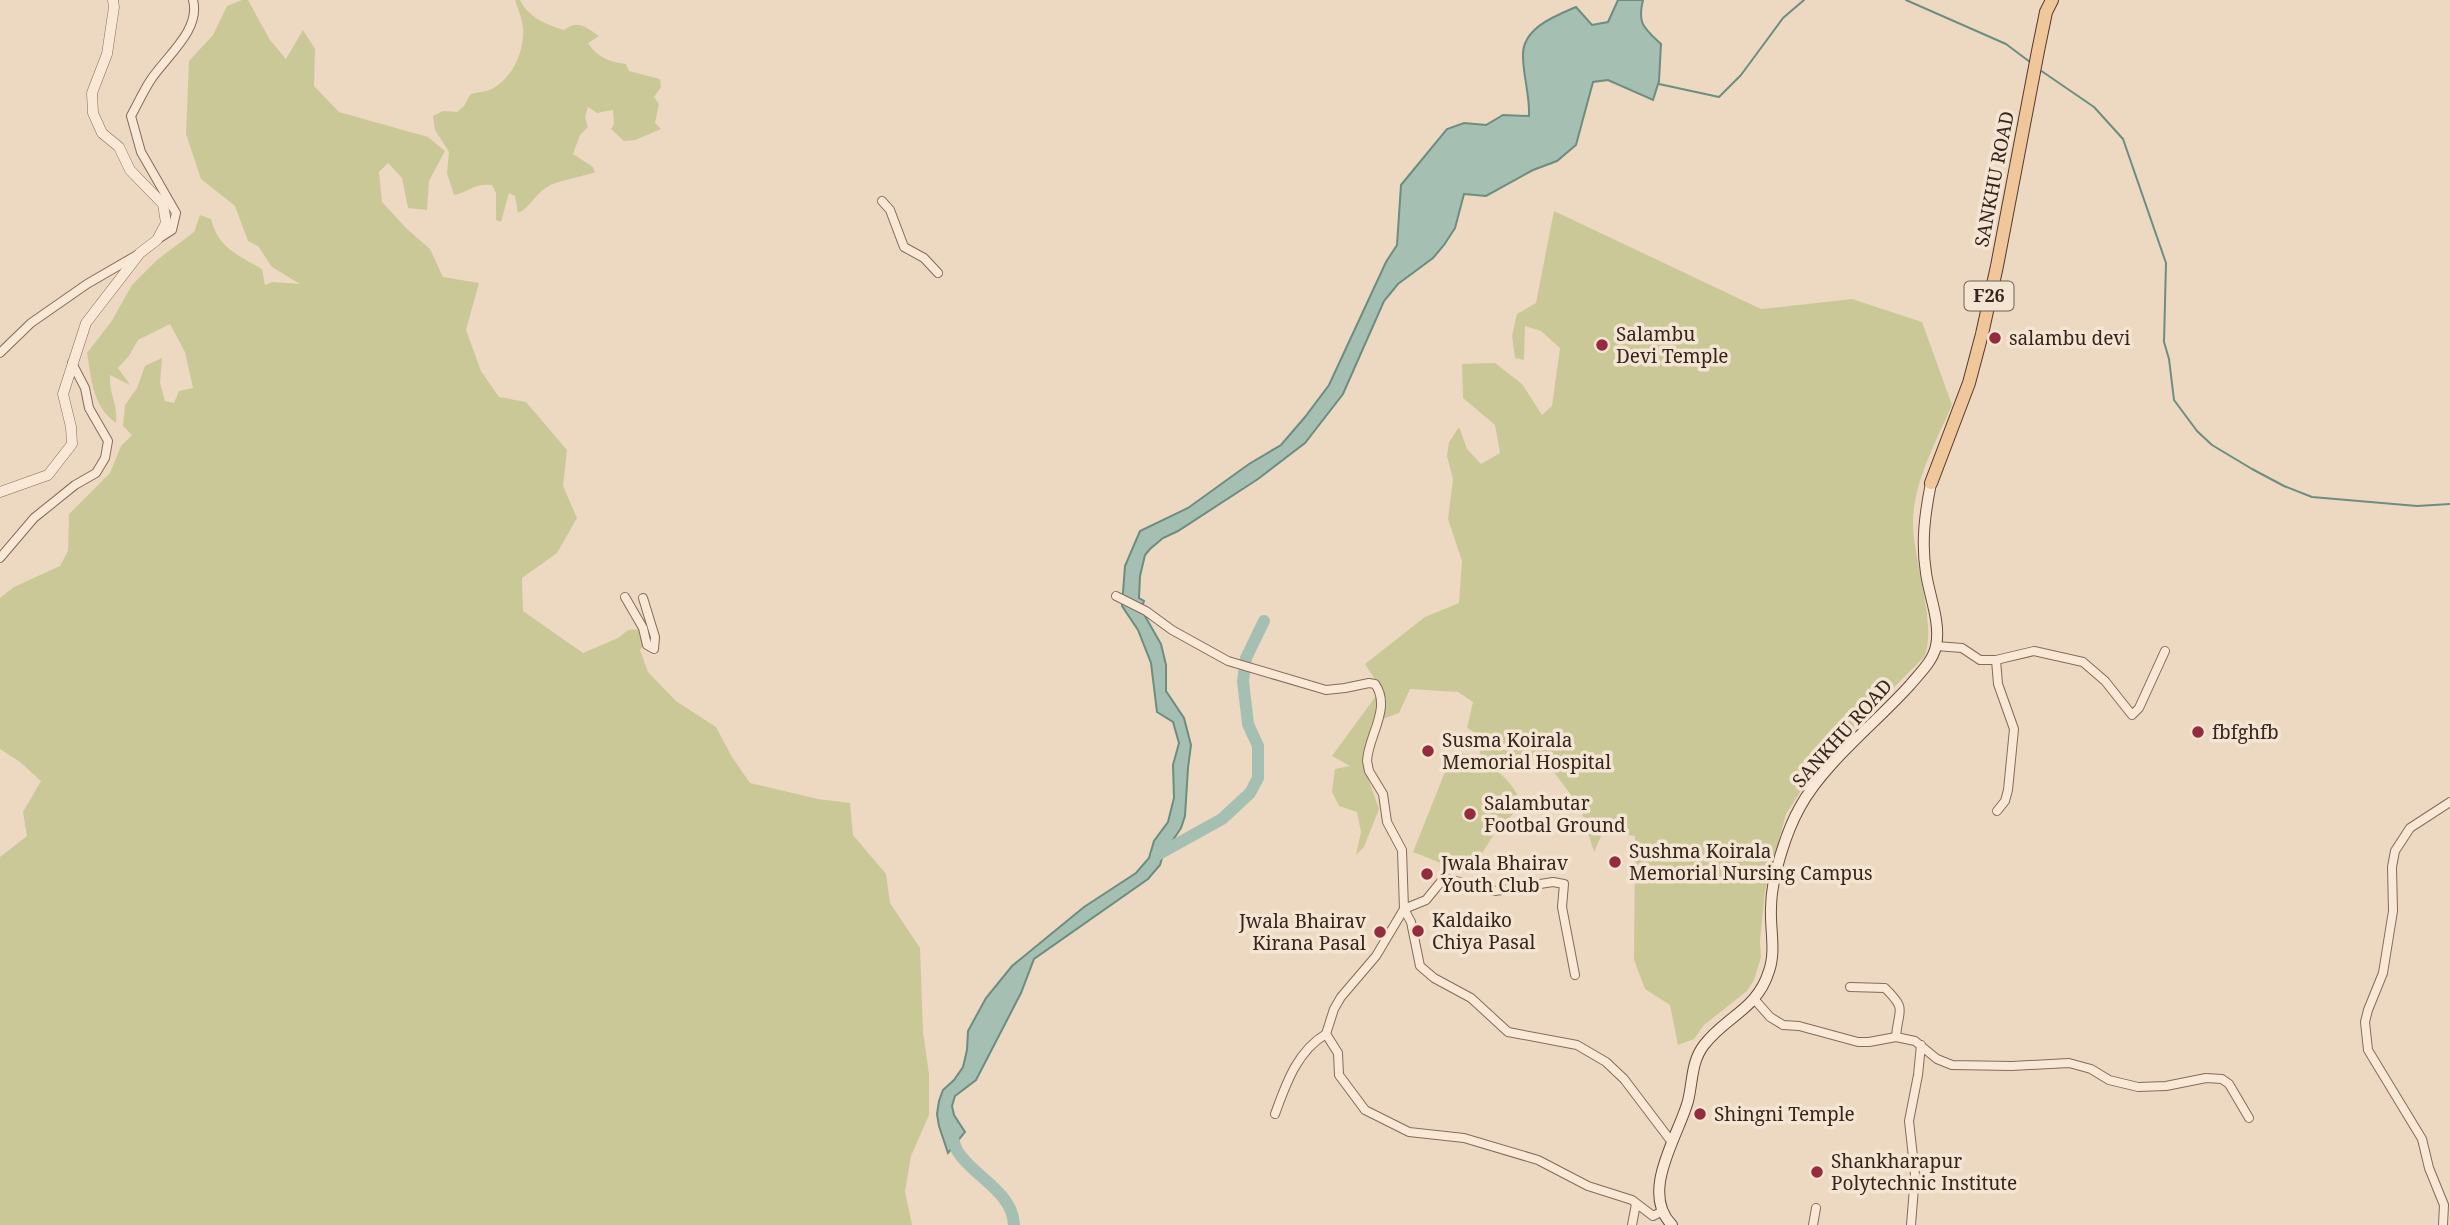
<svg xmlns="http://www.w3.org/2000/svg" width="2450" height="1225" viewBox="0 0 2450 1225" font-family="'Noto Serif',serif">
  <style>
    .green { fill: #cbc897 }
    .water { fill: #a5c0b3; stroke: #6c8d7f; stroke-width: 2 }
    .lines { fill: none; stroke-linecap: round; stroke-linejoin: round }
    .stream { stroke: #6c8d7f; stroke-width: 2 }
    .river { stroke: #a5c0b3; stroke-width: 12 }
    .minor-casing { stroke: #866a5a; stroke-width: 10 }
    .tertiary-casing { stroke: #866a5a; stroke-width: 11 }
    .secondary-casing { stroke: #684b3d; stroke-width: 12 }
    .primary-casing { stroke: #54392e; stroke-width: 14 }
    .minor { stroke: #f8e8d5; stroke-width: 8 }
    .tertiary { stroke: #f8e8d5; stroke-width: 10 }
    .secondary { stroke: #f8e8d5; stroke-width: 10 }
    .primary { stroke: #f0c69b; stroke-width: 12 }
    .poi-dot { fill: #942b3e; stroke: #f4e4d2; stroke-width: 2.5 }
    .labels { text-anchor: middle; stroke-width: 7; stroke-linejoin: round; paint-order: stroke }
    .shield { fill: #f4e4d2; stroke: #6f5e54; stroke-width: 2 }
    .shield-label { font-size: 18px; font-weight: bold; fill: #36251e }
    .street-label { font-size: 19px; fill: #36251e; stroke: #f4e4d2 }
    .poi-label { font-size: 19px; fill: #36251e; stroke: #f4e4d2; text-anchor: start }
  </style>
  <rect width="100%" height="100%" fill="#edd9c2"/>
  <g class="green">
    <path d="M242 0H248L270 40 286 59 303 30 315 49 314 86 339 112 428 137 445 151 429 181 427 210 408 208 402 178 388 163 379 172 382 202 407 229 430 249 443 277 479 283 466 330 481 371 499 397 526 402 567 450 563 486 577 518 557 553 522 578 523 611 583 653 618 638 628 630 640 629 643 646 640 650 648 672 676 701 716 727 732 757 750 783 818 799 850 803 853 835 886 874 890 903 920 948 923 1032 929 1074V1115L911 1156 905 1191 912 1225H0V857L27 836 23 812 41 781 20 762 0 749V598L14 587 60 566 68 551 69 514 110 473 121 446 132 435 123 426 125 405 137 388 145 366 162 358 160 383 165 401 174 403 179 391 193 388 185 352 170 324 138 340 129 356 118 368 130 385 110 375C109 396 118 403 116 423 92 405 92 381 87 353L111 322 132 285 157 260 194 232 200 215 211 219C218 248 238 255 262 269L265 285 272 282 300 284 272 267 258 246 248 241 235 206 201 179 186 134 189 61 213 35 227 6Z"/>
    <path d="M515 0H520C528 17 547 25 564 30 578 19 586 27 599 36L588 43C597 57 609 62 626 64L629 71 660 79 661 87 654 97 659 104 655 123 661 129 635 140 624 141 611 129 614 124 613 110 597 113 588 107 585 117 588 127 580 135 573 154 593 167 595 172C582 177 556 181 547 187 535 194 531 207 518 213L515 196 509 193 501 222 496 220V193L492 185C473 183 470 192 454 195L447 173 449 152 435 130 433 116 443 111 457 112 464 106 470 95C477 91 484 93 492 89 513 77 525 51 523 27 522 19 518 8 515 0Z"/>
    <path d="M1554 211 1761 309 1852 299 1922 322 1952 405C1936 442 1913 483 1913 523 1913 560 1938 628 1924 657L1818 764 1786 814 1765 891 1760 941 1761 957 1754 980 1747 991 1704 1025 1694 1039 1678 1045 1670 1005 1645 989 1634 960 1635 836 1603 832 1594 852 1580 807 1541 755 1500 766 1480 754 1479 735 1467 728 1473 702 1458 692 1410 689 1399 713 1372 723 1363 764 1379 809 1364 847 1356 855 1361 832 1357 812 1339 806 1332 792 1335 769 1350 766 1332 756 1381 689 1365 664 1425 617 1459 603 1462 561 1448 519 1453 479 1447 456 1449 442 1459 427 1467 449 1481 464 1500 453 1495 425 1463 398 1462 364 1495 363 1522 384 1542 415 1552 406 1560 348 1541 331 1525 326 1524 360 1515 358 1512 336 1517 314 1536 303Z"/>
    <path d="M1462 753C1482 757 1512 778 1519 799 1516 810 1512 819 1501 823L1474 866 1466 873 1413 852 1447 767 1454 754Z"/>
  </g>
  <path class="water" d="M1618 0H1643C1637 24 1644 28 1661 44L1659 81 1653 100 1608 80 1593 82 1576 145 1557 161 1533 170 1486 196 1464 194 1455 228 1444 245 1433 258 1398 284 1384 301 1343 394 1305 443 1258 479 1178 531 1163 538 1150 549 1145 555 1140 576 1139 598 1144 601 1142 607 1145 616 1161 644 1166 665V691L1184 718 1191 745 1188 768 1185 816 1181 828 1163 855 1160 865 1148 879 1034 959 1021 993 976 1080 955 1096 952 1106 954 1115 965 1132 948 1153 939 1126 937 1114 939 1101 943 1090 954 1080 963 1067 967 1050 968 1031 986 998 1012 966 1023 957 1084 907 1136 873 1149 858 1154 841 1168 822 1174 798 1173 765 1179 743 1173 722 1157 712 1151 663 1138 630 1122 606 1125 566 1140 531 1188 508 1249 464 1281 445 1305 417 1329 385 1386 262 1397 245 1401 185 1447 129 1464 123 1486 125 1503 115 1529 116C1530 95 1523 76 1523 56 1522 28 1555 16 1576 7L1592 25 1608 22Z"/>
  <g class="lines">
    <g class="stream">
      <path d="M1906 0 2006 44 2030 62"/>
      <path d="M2040 70 2094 107 2123 139 2166 263 2164 342 2169 359 2174 400 2197 431 2212 445 2252 469 2284 486 2312 497 2417 506 2450 504"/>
      <path d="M1659 84 1719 97 1741 75 1783 18 1804 0"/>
    </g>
    <g class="river">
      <path d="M1157 855 1222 819 1250 793 1258 778V746L1248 724 1243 681 1246 658 1264 621"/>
      <path d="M951 1130C953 1137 954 1146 958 1152 974 1177 1013 1192 1014 1225"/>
    </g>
    <defs>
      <g id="minor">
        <path d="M882 201 890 210 904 247 924 258 938 273"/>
        <path d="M158 239 172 230 176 213 141 152 131 116C137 105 143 92 150 81 165 57 201 31 193 0"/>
        <path d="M0 353 31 323 87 284 137 255"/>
        <path d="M0 558 34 518 75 485 96 473 105 458 108 441 89 408 85 388 72 363"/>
        <path d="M1116 596 1146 611 1172 630 1228 661 1326 690 1345 688 1369 683 1375 684C1392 708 1368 736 1367 761L1369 771 1383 794 1387 822 1402 850 1404 909 1411 922 1420 966 1434 978 1471 998 1508 1032 1577 1045 1606 1062 1624 1079 1671 1141"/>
        <path d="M625 597 643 628 647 645 654 649 655 637 643 598"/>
        <path d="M1936 646 1962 648 1980 660H1996L2034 651 2083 662 2105 681 2132 715 2139 708 2165 651"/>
        <path d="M1996 660 1998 684 2014 729 2008 790 2005 801 1997 811"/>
        <path d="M1575 975 1562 907 1564 884 1553 882 1495 891 1444 878 1426 900 1404 909 1376 956 1341 997 1334 1009 1326 1034 1338 1053 1339 1075 1365 1110 1409 1132 1464 1138 1538 1160 1588 1186 1632 1200 1653 1216 1663 1211"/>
        <path d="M1850 987 1885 988C1908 1011 1898 1008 1896 1037"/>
        <path d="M1755 1000 1770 1017 1783 1025 1799 1026 1858 1042H1869L1896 1037 1915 1041 1937 1059 1952 1065 2012 1066 2069 1063 2091 1069 2109 1080 2138 1087 2166 1086 2206 1078 2222 1079 2229 1084 2249 1118"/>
        <path d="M1275 1114C1286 1084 1297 1051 1326 1034"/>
        <path d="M1632 1225 1636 1204"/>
        <path d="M1813 1225 1816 1208"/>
        <path d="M1911 1225 1915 1175 1909 1121 1918 1075 1921 1045"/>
        <path d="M2443 1225 2444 1205 2429 1168 2422 1139 2368 1050 2365 1022 2368 1010 2383 973 2393 911 2392 867 2395 851 2410 828 2450 802"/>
      </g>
      <path id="tertiary" d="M0 492 48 475 72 444 71 427 63 394 86 323 140 253 157 240 166 223 163 204 130 170 119 147 102 133 93 113 92 93 107 54 114 7 113 0"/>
      <path id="secondary" d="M1672 1225C1639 1192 1679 1135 1688 1101 1693 1081 1691 1062 1704 1045 1726 1016 1757 1010 1769 971 1776 951 1770 929 1771 908 1771 879 1786 832 1800 807 1824 763 1876 723 1910 685 1920 673 1933 661 1936 646 1941 623 1929 595 1926 573 1921 542 1925 513 1931 483"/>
      <path id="primary" d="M1931 483 1969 383 1982 334 1997 266 2038 51 2046 12 2052 0"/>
    </defs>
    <use href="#minor" class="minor-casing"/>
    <use href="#tertiary" class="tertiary-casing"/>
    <use href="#secondary" class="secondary-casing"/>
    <use href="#primary" class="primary-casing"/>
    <use href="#minor" class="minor"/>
    <use href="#tertiary" class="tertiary"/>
    <use href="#secondary" class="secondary"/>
    <use href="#primary" class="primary"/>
  </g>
  <g class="poi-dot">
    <circle cx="1995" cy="338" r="7"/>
    <circle cx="1602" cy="345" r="7"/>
    <circle cx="2198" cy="732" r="7"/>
    <circle cx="1428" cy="751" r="7"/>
    <circle cx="1470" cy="814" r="7"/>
    <circle cx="1615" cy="862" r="7"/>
    <circle cx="1427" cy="874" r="7"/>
    <circle cx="1418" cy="931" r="7"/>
    <circle cx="1380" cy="932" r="7"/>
    <circle cx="1700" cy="1114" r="7"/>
    <circle cx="1817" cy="1172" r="7"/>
  </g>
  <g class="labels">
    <rect class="shield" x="1964.5" y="281.5" width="49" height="29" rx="5"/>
    <g class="shield-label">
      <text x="1989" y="302">F26</text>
    </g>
    <g class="street-label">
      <text transform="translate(1994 179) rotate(-79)" y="7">SANKHU ROAD</text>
      <text transform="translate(1842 733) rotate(-48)" y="7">SANKHU ROAD</text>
    </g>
    <g class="poi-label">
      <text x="1616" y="341">Salambu<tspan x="1616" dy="22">Devi Temple</tspan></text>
      <text x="2009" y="345">salambu devi</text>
      <text x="2212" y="739">fbfghfb</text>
      <text x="1442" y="747">Susma Koirala<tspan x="1442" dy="22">Memorial Hospital</tspan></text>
      <text x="1484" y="810">Salambutar<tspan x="1484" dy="22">Footbal Ground</tspan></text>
      <text x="1629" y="858">Sushma Koirala<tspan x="1629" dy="22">Memorial Nursing Campus</tspan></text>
      <text x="1441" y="870">Jwala Bhairav<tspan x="1441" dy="22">Youth Club</tspan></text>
      <text x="1432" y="927">Kaldaiko<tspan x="1432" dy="22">Chiya Pasal</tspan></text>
      <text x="1366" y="928" text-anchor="end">Jwala Bhairav<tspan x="1366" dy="22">Kirana Pasal</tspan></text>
      <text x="1714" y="1121">Shingni Temple</text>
      <text x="1831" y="1168">Shankharapur<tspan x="1831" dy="22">Polytechnic Institute</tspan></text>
    </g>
  </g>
</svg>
